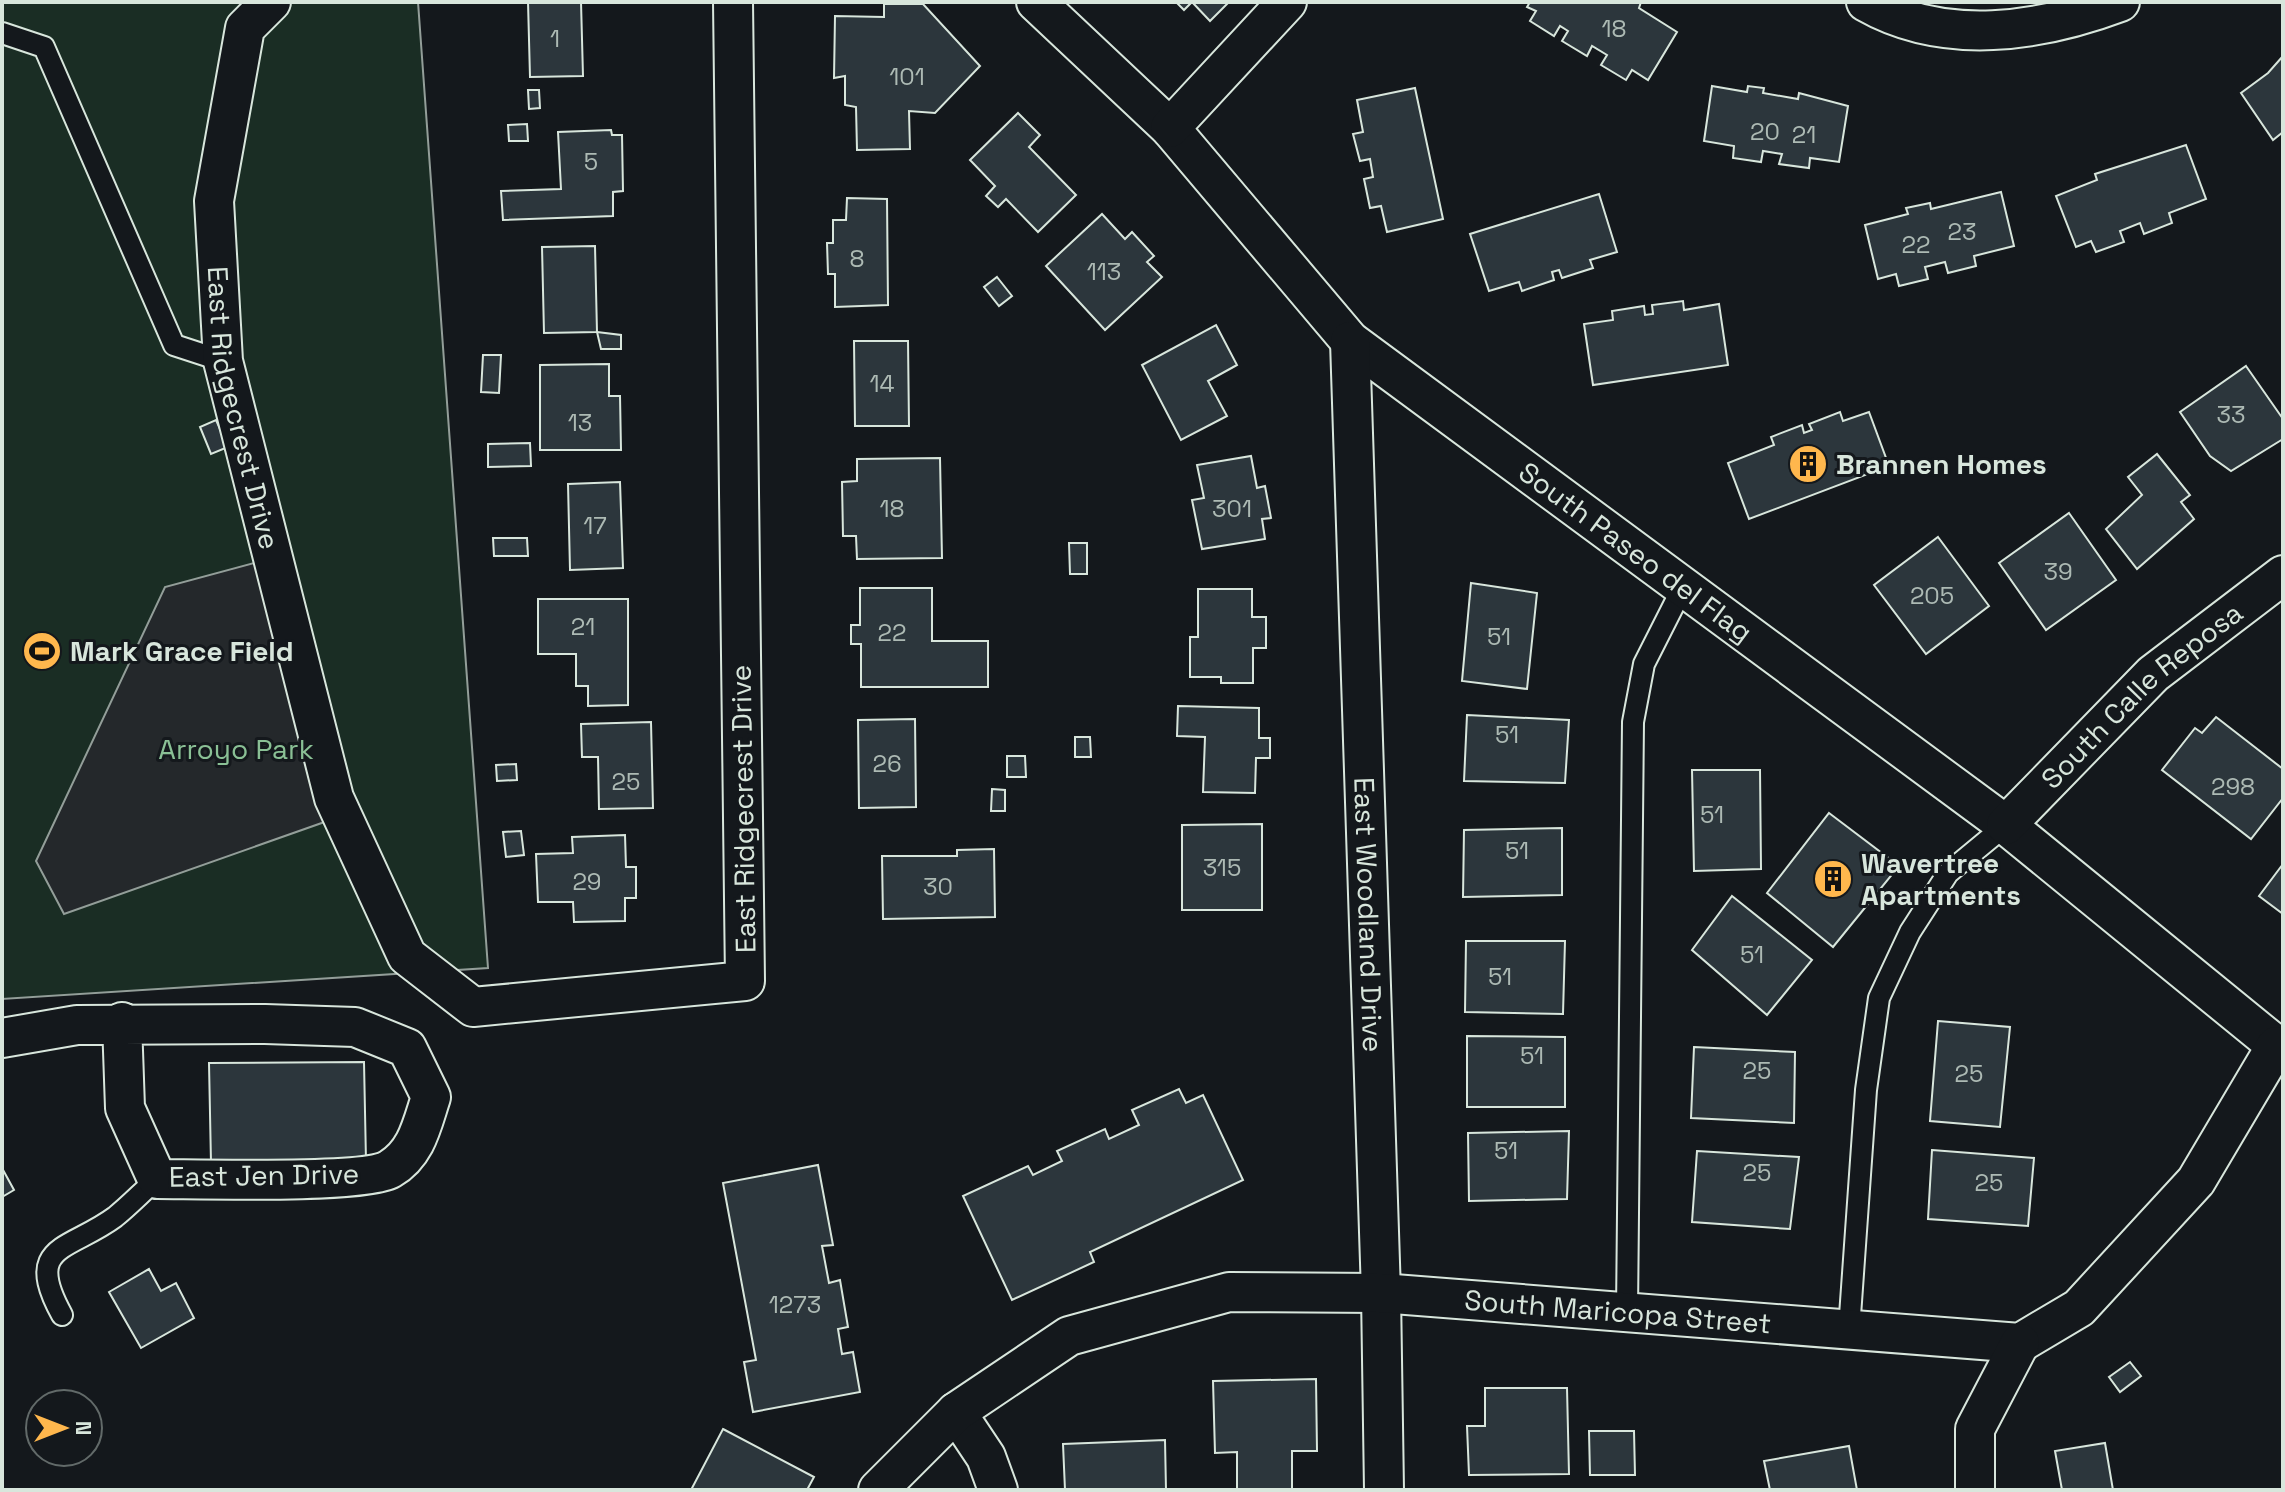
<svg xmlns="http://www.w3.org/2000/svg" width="2285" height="1492" viewBox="0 0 2285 1492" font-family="'Space Grotesk',sans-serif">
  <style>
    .park { fill: #1a2d24; stroke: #939e99; stroke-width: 2 }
    .parking { fill: #24282b; stroke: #939e99; stroke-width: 2 }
    .building { fill: #2c363c; stroke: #d8e6dc; stroke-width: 2 }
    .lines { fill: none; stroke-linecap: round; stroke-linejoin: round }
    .service-casing { stroke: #d8e6dc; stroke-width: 24 }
    .minor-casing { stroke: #d8e6dc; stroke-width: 42 }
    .service { stroke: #14181c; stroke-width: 20 }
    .minor { stroke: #14181c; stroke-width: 38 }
    .labels { text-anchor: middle; stroke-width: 6; stroke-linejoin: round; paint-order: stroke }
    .number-label { font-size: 24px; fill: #adbab4 }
    .street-label { font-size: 28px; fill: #d8e6dc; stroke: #14181c }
    .poi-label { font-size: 28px; font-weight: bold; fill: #d8e6dc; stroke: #14181c; text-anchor: start }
    .park-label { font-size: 28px; fill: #8ac095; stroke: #14181c }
  </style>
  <rect width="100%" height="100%" fill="#14181c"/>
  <path class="park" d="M2 2H418L488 968 2 999Z"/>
  <path class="parking" d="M291 553 350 813 64 914 36 861 165 587Z"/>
  <g class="building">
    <path d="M528 2H581L583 76 530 77Z"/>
    <path d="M1176 2H1229L1210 21 1192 2 1184 10Z"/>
    <path d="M1530 2H1641L1639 8 1677 32 1648 80 1632 70 1626 80 1601 65 1607 55 1592 46 1587 56 1562 41 1568 31 1560 26 1554 36 1530 21 1536 11 1527 7Z"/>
    <path d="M884 4H923L980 66 935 113 909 111 910 149 857 150 856 107 845 105V76L834 78 835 16 884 17Z"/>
    <path d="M2283 56V132L2273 140 2241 93 2268 73Z"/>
    <path d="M1712 86 1747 92 1748 86 1764 88 1763 93 1798 99 1799 93 1848 106 1839 162 1810 158 1809 168 1779 164 1782 154 1763 151 1761 162 1733 158 1734 146 1704 141Z"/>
    <path d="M1415 88 1443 219 1387 232 1381 206 1370 208 1364 179 1373 177 1370 159 1360 161 1353 134 1363 132 1357 100Z"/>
    <path d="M528 90H539L540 108 529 109Z"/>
    <path d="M1018 113 1040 135 1029 147 1076 195 1038 232 1006 199 998 207 986 196 995 186 970 160Z"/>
    <path d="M527 124 528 141H509L508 125Z"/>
    <path d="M611 130 612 135H622L623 191 613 192V216L503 220 501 191 561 189 558 132Z"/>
    <path d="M2186 145 2206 199 2169 213 2172 223 2144 234 2140 223 2120 231 2124 242 2096 252 2091 241 2076 247 2056 196 2097 180 2095 174Z"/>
    <path d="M2001 192 2014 246 1974 256 1976 266 1948 273 1945 262 1925 267 1928 279 1899 286 1896 274 1878 279 1865 225 1908 214 1906 208 1930 203 1931 209Z"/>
    <path d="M1599 194 1617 252 1590 260 1593 268 1562 278 1559 270 1552 272 1554 280 1522 291 1519 282 1489 291 1470 234Z"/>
    <path d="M847 198 887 199 888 305 835 307V274H828L827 243H833V220H846Z"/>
    <path d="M1102 214 1125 239 1132 232 1154 256 1147 262 1162 277 1105 330 1046 266Z"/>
    <path d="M595 246 597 332 544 333 542 247Z"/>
    <path d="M997 277 1012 296 999 306 984 287Z"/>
    <path d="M1683 301 1684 310 1719 304 1728 365 1593 385 1584 324 1613 320 1612 311 1644 306 1645 315 1653 314 1652 305Z"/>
    <path d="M1216 325 1237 365 1208 381 1227 416 1181 440 1142 365Z"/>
    <path d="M597 332 621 335V349H601Z"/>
    <path d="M854 341H908L909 426H855Z"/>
    <path d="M483 355H501L499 393 481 392Z"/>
    <path d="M609 364V396H620L621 450H540V365Z"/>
    <path d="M2246 366 2283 419V439L2231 471 2210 456 2180 412Z"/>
    <path d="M1840 412 1843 421 1869 412 1889 466 1749 519 1728 463 1774 445 1771 437 1802 425 1804 433 1812 430 1809 424Z"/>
    <path d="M216 420 228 447 211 454 200 427Z"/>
    <path d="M530 443 531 466 488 467V444Z"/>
    <path d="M2157 454 2190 495 2181 502 2194 519 2137 569 2106 529 2142 495 2128 477Z"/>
    <path d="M1251 456 1257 488 1265 486 1271 518 1262 519 1265 539 1202 549 1192 500 1204 498 1197 465Z"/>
    <path d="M940 458 942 558 857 559 856 536H843L842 482 857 481V459Z"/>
    <path d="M620 482 623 568 570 570 568 484Z"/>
    <path d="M2069 513 2116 580 2046 630 1999 563Z"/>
    <path d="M1938 537 1989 606 1926 654 1874 585Z"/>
    <path d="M493 538H527L528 556H494Z"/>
    <path d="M1069 543H1087V574H1070Z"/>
    <path d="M1471 583 1537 593 1527 689 1462 681Z"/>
    <path d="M860 588H932V641H988V687H861V644H851V625H860Z"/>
    <path d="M1198 589H1252V617H1266V648H1253V683H1221V677H1190V637H1198Z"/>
    <path d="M538 599H628V705L588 706V686H576V654H538Z"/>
    <path d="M1178 706 1259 708V738H1270V758H1256L1255 793 1203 792 1205 737 1177 736Z"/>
    <path d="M1467 715 1569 720 1565 783 1464 781Z"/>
    <path d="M2216 717 2283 769V798L2251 839 2162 770 2195 728 2202 733Z"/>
    <path d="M915 719 916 807 859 808 858 720Z"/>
    <path d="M651 722 653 808 599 809 598 757H582L581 724Z"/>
    <path d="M1075 737H1090L1091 757H1075Z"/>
    <path d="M1007 756H1025L1026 777H1007Z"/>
    <path d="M516 764 517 780 497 781 496 765Z"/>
    <path d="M1692 770H1760L1761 869 1694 871Z"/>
    <path d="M992 789 1005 790V811H991Z"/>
    <path d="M1829 813 1899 866 1833 947 1767 893Z"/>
    <path d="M1262 824V910H1182V825Z"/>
    <path d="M1562 828V895L1463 897 1464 830Z"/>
    <path d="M521 831 524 855 506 857 503 832Z"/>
    <path d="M625 835 626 867H636V898H625V921L574 922 573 902H538L536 854 573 853 572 837Z"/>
    <path d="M994 849 995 917 883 919 882 856H957V850Z"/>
    <path d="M2283 864V914L2259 896Z"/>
    <path d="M1732 896 1812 960 1767 1015 1692 950Z"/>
    <path d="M1466 941H1565L1563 1014 1465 1012Z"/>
    <path d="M1938 1021 2010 1027 2000 1127 1930 1121Z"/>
    <path d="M1467 1036 1565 1037V1107H1467Z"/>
    <path d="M1694 1047 1795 1052 1794 1123 1691 1118Z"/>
    <path d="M364 1062 366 1161 211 1163 209 1063Z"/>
    <path d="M1179 1089 1186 1103 1203 1095 1243 1180 1090 1252 1094 1262 1012 1300 963 1196 1028 1166 1033 1175 1062 1161 1057 1151 1105 1129 1109 1139 1139 1125 1132 1110Z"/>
    <path d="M1569 1131 1567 1199 1469 1201 1468 1133Z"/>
    <path d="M1932 1150 2034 1158 2028 1226 1928 1219Z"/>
    <path d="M1697 1151 1799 1157 1790 1229 1692 1222Z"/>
    <path d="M818 1165 833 1245 822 1246 829 1283 840 1280 848 1327 838 1329 842 1354 853 1352 860 1392 753 1412 744 1362 756 1360 723 1183Z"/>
    <path d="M2 1168 14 1190 2 1197Z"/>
    <path d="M149 1269 161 1291 176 1283 194 1318 141 1348 109 1292Z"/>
    <path d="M2130 1362 2141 1376 2120 1392 2109 1377Z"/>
    <path d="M1316 1379 1317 1451H1292V1490H1237V1452L1215 1453 1213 1381Z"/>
    <path d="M1485 1388H1567L1569 1474 1469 1475 1467 1426H1485Z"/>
    <path d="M723 1429 814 1477 807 1490H691Z"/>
    <path d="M1589 1431H1634L1635 1475H1590Z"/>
    <path d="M1165 1440 1166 1490H1065L1063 1444Z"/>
    <path d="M2105 1443 2113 1490H2062L2055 1451Z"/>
    <path d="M1849 1446 1857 1490H1770L1764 1461Z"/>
  </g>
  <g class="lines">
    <defs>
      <g id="service">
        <path d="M2 33 44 47 174 345 223 361"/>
        <path d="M1627 1312 1633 722 1644 664 1683 587"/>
        <path d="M62 1315C23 1244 69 1251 115 1217 130 1205 143 1191 157 1179"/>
        <path d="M1849 1330 1866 1090 1879 998 1910 932 1948 873 2006 825"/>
      </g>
      <g id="minor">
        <path id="s1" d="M271 2 245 28 214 201 223 361 334 798 407 956 473 1007 745 981 733 2"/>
        <path id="s2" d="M1036 2 1170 128 1350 341 2006 825 2283 1051"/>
        <path d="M1866 2C1945 47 2040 32 2120 2"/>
        <path d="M1170 128 1287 2"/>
        <path id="s3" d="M1350 341 1381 1293 1384 1490"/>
        <path id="s4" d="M2006 825 2153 674 2283 575"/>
        <path d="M2 1038 77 1025 265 1024 355 1027 407 1048 431 1097C422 1124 417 1153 390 1169 365 1184 196 1179 157 1179L125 1108 122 1022"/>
        <path d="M956 1412 986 1457 998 1490"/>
        <path id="s5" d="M878 1490 956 1412 1069 1336 1229 1292 1381 1293 2020 1343 2079 1308 2196 1181 2276 1046"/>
        <path d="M1975 1490V1429L2020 1343"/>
      </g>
    </defs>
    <use href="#service" class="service-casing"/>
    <use href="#minor" class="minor-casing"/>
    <use href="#service" class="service"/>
    <use href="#minor" class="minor"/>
  </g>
  <defs>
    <symbol id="building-disc" viewBox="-11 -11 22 22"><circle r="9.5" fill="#ffb74d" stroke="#14181c"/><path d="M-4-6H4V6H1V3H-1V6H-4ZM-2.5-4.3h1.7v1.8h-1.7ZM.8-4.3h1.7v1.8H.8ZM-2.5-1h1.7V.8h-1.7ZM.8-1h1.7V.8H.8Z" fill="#111"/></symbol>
    <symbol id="stadium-disc" viewBox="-11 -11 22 22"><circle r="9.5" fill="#ffb74d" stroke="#14181c"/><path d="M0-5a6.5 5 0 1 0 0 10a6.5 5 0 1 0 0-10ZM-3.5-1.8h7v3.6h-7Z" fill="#111"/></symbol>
  </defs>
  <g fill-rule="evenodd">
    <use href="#building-disc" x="1786" y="442" width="44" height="44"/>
    <use href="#stadium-disc" x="20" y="629" width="44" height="44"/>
    <use href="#building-disc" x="1811" y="857" width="44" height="44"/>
  </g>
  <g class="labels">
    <g class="number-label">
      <text x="1614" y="37">18</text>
      <text x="555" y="47">1</text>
      <text x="907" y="85">101</text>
      <text x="1765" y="140">20</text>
      <text x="1804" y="143">21</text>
      <text x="591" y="170">5</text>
      <text x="1962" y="240">23</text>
      <text x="1916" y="253">22</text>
      <text x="857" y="267">8</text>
      <text x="1104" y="280">113</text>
      <text x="882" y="392">14</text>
      <text x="2231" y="423">33</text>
      <text x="580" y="431">13</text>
      <text x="892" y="517">18</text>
      <text x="1232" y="517">301</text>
      <text x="595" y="534">17</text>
      <text x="2058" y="580">39</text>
      <text x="1932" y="604">205</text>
      <text x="583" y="635">21</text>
      <text x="892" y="641">22</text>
      <text x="1499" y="645">51</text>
      <text x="1507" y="743">51</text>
      <text x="887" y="772">26</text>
      <text x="626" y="790">25</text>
      <text x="2233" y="795">298</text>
      <text x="1712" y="823">51</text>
      <text x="1517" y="859">51</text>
      <text x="1222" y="876">315</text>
      <text x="587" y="890">29</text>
      <text x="938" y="895">30</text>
      <text x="1752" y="963">51</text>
      <text x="1500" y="985">51</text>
      <text x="1532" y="1064">51</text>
      <text x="1757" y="1079">25</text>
      <text x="1969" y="1082">25</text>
      <text x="1506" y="1159">51</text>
      <text x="1757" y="1181">25</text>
      <text x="1989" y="1191">25</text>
      <text x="795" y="1313">1273</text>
    </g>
    <g class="street-label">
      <text dy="10" stroke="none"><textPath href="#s1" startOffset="422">East Ridgecrest Drive</textPath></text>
      <text dy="10" stroke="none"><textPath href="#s2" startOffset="818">South Paseo del Flag</textPath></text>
      <text dy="10" stroke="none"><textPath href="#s4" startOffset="188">South Calle Reposa</textPath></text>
      <text transform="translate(743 809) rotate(-91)" y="10">East Ridgecrest Drive</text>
      <text dy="10" stroke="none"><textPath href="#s3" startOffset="574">East Woodland Drive</textPath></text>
      <text transform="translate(264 1175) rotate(-1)" y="10">East Jen Drive</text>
      <text dy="10" stroke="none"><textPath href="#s5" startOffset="802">South Maricopa Street</textPath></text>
    </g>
    <g class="poi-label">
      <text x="1836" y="474">Brannen Homes</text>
      <text x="70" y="661">Mark Grace Field</text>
      <text x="1861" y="873">Wavertree<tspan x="1861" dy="32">Apartments</tspan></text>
    </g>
    <g class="park-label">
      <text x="236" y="759">Arroyo Park</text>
    </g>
  </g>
  <rect width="2285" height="1492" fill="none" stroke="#d8e6dc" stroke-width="8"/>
  <g transform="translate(64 1428) rotate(90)"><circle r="38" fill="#14181c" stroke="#626a69" stroke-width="2"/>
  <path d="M0-6L14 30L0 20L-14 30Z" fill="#ffb74d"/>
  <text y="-12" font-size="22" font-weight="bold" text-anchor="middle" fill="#d8e6dc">N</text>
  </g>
</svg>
